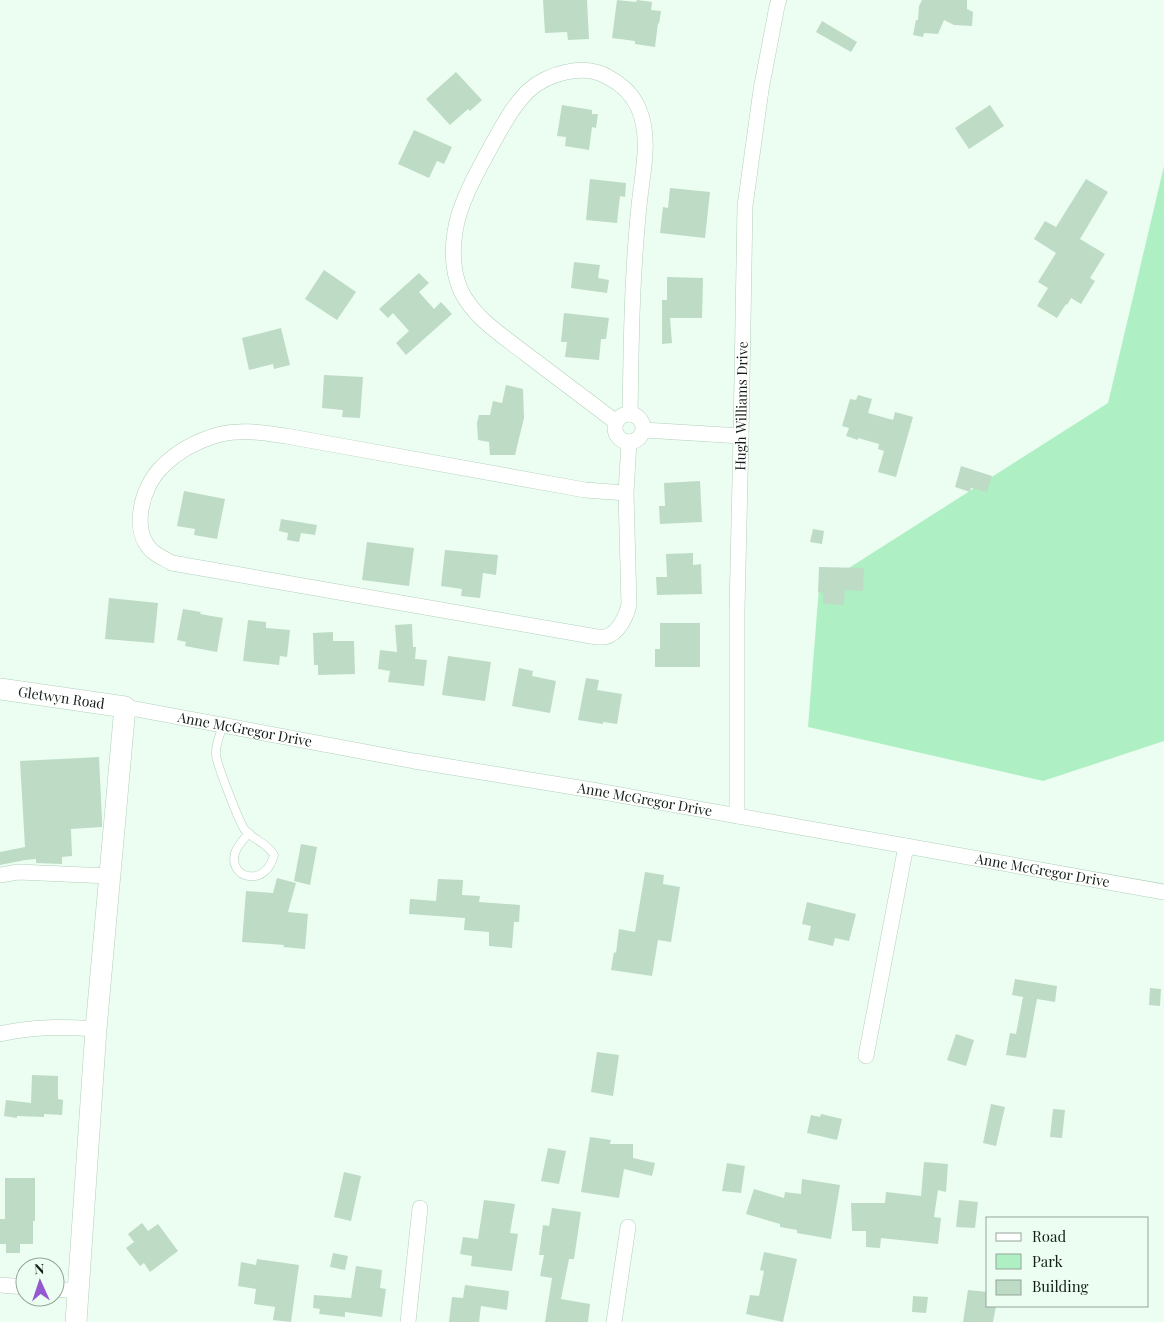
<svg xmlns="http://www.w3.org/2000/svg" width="1164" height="1322" viewBox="0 0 1164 1322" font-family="'Playfair Display',serif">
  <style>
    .green { fill: #aef0c3 }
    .building { fill: #bddbc5 }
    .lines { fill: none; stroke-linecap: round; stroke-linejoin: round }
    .lane-casing { stroke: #b1d0ba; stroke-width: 9 }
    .street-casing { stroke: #b1d0ba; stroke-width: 16 }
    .secondary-casing { stroke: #b1d0ba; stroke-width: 22 }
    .lane { stroke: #fff; stroke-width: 8 }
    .street { stroke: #fff; stroke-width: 15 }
    .secondary { stroke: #fff; stroke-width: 21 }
    .labels { text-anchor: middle; stroke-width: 4; stroke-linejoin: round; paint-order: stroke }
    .street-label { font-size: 14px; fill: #131e16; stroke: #ecfef1 }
  </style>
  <rect width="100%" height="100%" fill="#ecfef1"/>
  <path class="green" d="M1164 166V741L1043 781 808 727 819 587 1108 403Z"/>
  <g class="building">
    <path d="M543 0H587L589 39 568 40 567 32 545 33Z"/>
    <path d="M617 0 636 2 637 0 652 2 651 10 661 11 659 24 658 23 655 47 635 44V41L612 38Z"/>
    <path d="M922 0H967V9L973 12 972 26 954 25 944 20 938 34 924 33 923 37 913 35 916 20H918L919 6Z"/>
    <path d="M822 21 857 42 851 52 816 32Z"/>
    <path d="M456 72 482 100 470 111 468 109 450 125 426 99Z"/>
    <path d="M562 105 592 110V114H598L596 128 592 127 589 150 565 146 566 137 557 136Z"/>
    <path d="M990 105 1004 126 969 149 955 128Z"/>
    <path d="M414 130 452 147 444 164 437 161 429 178 398 164Z"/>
    <path d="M590 179 626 183 625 197 620 196 617 223 586 220Z"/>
    <path d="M1086 179 1108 192 1080 239 1105 254 1090 278 1095 281 1081 304 1071 298 1067 305 1066 304 1057 318 1037 306 1048 288 1038 282 1056 253 1034 239 1045 221 1056 227Z"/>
    <path d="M670 188 710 192 705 238 660 233 663 207 668 208Z"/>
    <path d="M574 262 600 265 598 278 609 280 607 293 571 288Z"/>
    <path d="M324 270 356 292 337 320 305 299Z"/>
    <path d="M419 273 429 283 419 292 434 309 441 302 452 314 406 355 396 343 409 331 393 313 388 318 379 309Z"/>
    <path d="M667 277 703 278 702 318H670L672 343 662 344V300H667Z"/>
    <path d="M564 313 609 318 606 339H601L599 360 565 357 567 342H561Z"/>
    <path d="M281 328 290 365 274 369 273 364 249 370 242 338Z"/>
    <path d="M324 375 363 377 360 418 342 417 343 410 322 408Z"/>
    <path d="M506 385 523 389 524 418 515 455H490L489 442 478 440 477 423 479 415H490L493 401 502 403Z"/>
    <path d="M858 395 872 399 868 413 893 420 895 412 913 417 896 477 878 472 884 451 878 449 879 444 858 438V440L846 436 849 428 842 426 850 399 856 400Z"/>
    <path d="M961 466 992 476 987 492 971 488 970 492 955 487Z"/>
    <path d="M700 481 702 522 660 524 659 506H665L664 483Z"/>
    <path d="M184 491 225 499 217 539 194 535 195 529 177 526Z"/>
    <path d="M281 519 317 525 315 535 301 533 299 542 287 540 288 533 279 531Z"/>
    <path d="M813 529 824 531 822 544 810 542Z"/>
    <path d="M367 542 414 548 409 586 362 580Z"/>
    <path d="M445 550 498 555 496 575 483 573 480 598 461 596 462 589 441 586Z"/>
    <path d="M693 553V565L701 564 702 594 657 595 656 577H667L666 554Z"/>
    <path d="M819 567 864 568 863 591 845 590 844 605 823 604V593L818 592Z"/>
    <path d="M109 598 158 603 154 643 105 639Z"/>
    <path d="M183 609 201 612 200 614 223 618 217 652 185 646 186 642 177 640Z"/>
    <path d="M248 620 266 622V628L290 630 287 657 280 656 279 665 243 661Z"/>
    <path d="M660 623H700V667H655V649H660Z"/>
    <path d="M412 624 413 647H416L415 659 427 660 424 686 388 682 390 671 378 669 380 650 397 652 395 625Z"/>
    <path d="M333 632V641H354L355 674 318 675V665H314L313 633Z"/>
    <path d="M448 656 491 662 485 701 442 695Z"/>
    <path d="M519 668 533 671 532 676 556 681 550 713 512 706Z"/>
    <path d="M586 678 599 680 597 690 622 694 617 724 603 722V724L578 720Z"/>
    <path d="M99 757 102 820V827L71 829 72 856 62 857V864L36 863V859L25 860 0 865V852L25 847 20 761Z"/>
    <path d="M301 844 317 847 310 885 294 881Z"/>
    <path d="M645 872 664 875 663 884 680 887 671 942 658 940 652 976 611 970 614 952 616 953 619 929 635 932Z"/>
    <path d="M277 878 296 883 288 912 308 914 305 949 283 947 284 945 242 942 246 891 273 893Z"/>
    <path d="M438 879 463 880 462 895 480 896 479 902 520 905 519 922H514L512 948 489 946V932L464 930 465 918 409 914 410 899 436 901Z"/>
    <path d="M807 902 856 914 849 941 835 938 833 946 808 940 811 926 802 924Z"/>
    <path d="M1015 979 1057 986 1055 1002 1037 999 1026 1058 1006 1055 1010 1033 1016 1034 1023 997 1012 995Z"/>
    <path d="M1150 988 1161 989 1160 1006 1149 1005Z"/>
    <path d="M956 1034 974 1040 966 1066 947 1060Z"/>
    <path d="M597 1052 619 1055 613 1096 591 1092Z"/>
    <path d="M32 1075 58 1076V1099L63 1100 62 1115 44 1114V1117L17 1116V1118L4 1116 6 1100 31 1103Z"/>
    <path d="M991 1104 1005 1107 996 1146 983 1143Z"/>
    <path d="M1053 1109 1065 1110 1062 1138 1050 1137Z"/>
    <path d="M821 1114 842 1119 837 1140 807 1133 811 1115 820 1117Z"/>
    <path d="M590 1137 611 1140 610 1144H633V1158L655 1163 652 1176 624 1169 619 1198 581 1192Z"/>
    <path d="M548 1148 566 1151 559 1184 541 1181Z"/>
    <path d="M924 1162 948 1164 946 1192 938 1190 934 1217 941 1218 938 1244 881 1238 880 1248 866 1247V1231H852L851 1203H885L886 1192 921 1196Z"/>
    <path d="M727 1163 745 1166 741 1193 722 1191Z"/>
    <path d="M344 1172 361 1176 351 1221 334 1217Z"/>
    <path d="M5 1178H35V1221H33V1244H20V1253H6V1244H0V1219H5Z"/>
    <path d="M802 1179 840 1185 831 1239 797 1233V1230L780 1227V1224L746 1214 754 1189 784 1198 785 1192 801 1194Z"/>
    <path d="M484 1200 515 1204 510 1233 518 1234 512 1271 471 1266 472 1256 460 1254 463 1237 478 1239Z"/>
    <path d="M959 1200 978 1202 975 1228 956 1227Z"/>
    <path d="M552 1208 581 1212 574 1259H569L561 1299 590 1304 588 1322H545L552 1278 540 1276 544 1255H539L543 1225 549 1226Z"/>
    <path d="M142 1223 148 1231 158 1224 178 1251 150 1272 144 1263 140 1266 126 1248 134 1242 128 1234Z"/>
    <path d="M764 1252 797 1259 783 1322 746 1314 750 1295 759 1296 764 1271 760 1270Z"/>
    <path d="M333 1253 348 1256 345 1270 330 1267Z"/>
    <path d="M257 1259 299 1265 291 1322 273 1320 275 1307 254 1304 256 1289 238 1286 241 1262 256 1265Z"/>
    <path d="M356 1266 382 1270 380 1288 386 1289 382 1317 345 1312V1317L319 1314 320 1309 313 1308 314 1295 351 1298Z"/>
    <path d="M465 1285 509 1291 507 1310 481 1306 479 1322H449L452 1297 463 1298Z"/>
    <path d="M968 1290 988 1292V1306H996L993 1322H963Z"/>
    <path d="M913 1296 928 1297 926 1313 912 1312Z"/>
  </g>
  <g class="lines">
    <defs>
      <path id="lane" d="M223 725C220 734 215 746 216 755 217 765 240 824 245 830 255 841 266 842 274 855 266 888 228 879 235 853 237 846 244 839 249 833"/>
      <g id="street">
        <circle cx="629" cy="428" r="14"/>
        <path d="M616 422C586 399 556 377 526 354 503 336 474 318 461 291 453 273 452 251 455 232 459 202 480 167 494 141 504 123 514 105 528 91 548 73 584 63 608 77 621 84 632 94 638 107 652 138 642 174 639 206 637 227 635 249 634 271 631 318 631 366 630 414"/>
        <path d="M644 430 741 436"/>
        <path d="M626 493 585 490 286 436C264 433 242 429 221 434 199 440 177 451 161 468 142 487 130 530 152 551 158 556 165 559 172 563L597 637C600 637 602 637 605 637 618 634 626 617 629 605L626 493 629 442"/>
        <path id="s1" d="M125 707 414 761 592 790 1164 892"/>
        <path id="s2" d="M737 816V610L741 436 745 206 761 90 777 6 779 0"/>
        <path d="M0 875 18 872 109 876"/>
        <path d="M0 1034C33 1026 62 1027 96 1029"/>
        <path d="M866 1056 906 846"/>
        <path d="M0 1285 25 1287"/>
        <path d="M55 1289 77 1291"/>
        <path d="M408 1322 420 1208"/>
        <path d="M614 1322 628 1227"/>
      </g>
      <g id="secondary">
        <path id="s3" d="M0 689 125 707 96 1029 76 1322"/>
      </g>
    </defs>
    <use href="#lane" class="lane-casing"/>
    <use href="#street" class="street-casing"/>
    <use href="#secondary" class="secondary-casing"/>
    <use href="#lane" class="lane"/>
    <use href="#street" class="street"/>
    <use href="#secondary" class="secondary"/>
  </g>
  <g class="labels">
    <g class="street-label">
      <text dy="5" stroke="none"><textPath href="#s2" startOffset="410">Hugh Williams Drive</textPath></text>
      <text dy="5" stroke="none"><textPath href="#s3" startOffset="62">Gletwyn Road</textPath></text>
      <text dy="5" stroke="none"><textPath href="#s1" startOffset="122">Anne McGregor Drive</textPath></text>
      <text dy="5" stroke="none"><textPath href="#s1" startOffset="528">Anne McGregor Drive</textPath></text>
      <text dy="5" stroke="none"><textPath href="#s1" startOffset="932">Anne McGregor Drive</textPath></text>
    </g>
  </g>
  <rect x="986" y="1217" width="162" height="90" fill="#ecfef1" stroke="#95a499"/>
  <rect x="996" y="1233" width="25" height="8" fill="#ffffff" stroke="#95a499"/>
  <text x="1032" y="1242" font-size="15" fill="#131e16">Road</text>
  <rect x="996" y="1254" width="25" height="15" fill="#aef0c3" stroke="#95a499"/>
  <text x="1032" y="1267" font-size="15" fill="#131e16">Park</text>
  <rect x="996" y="1280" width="25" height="15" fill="#bddbc5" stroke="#95a499"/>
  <text x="1032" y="1292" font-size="15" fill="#131e16">Building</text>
  <g transform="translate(40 1282) rotate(357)"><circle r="24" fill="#ecfef1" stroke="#95a499"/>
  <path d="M0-4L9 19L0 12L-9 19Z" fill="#9459d0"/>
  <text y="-8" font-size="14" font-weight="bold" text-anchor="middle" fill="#131e16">N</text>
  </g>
</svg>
